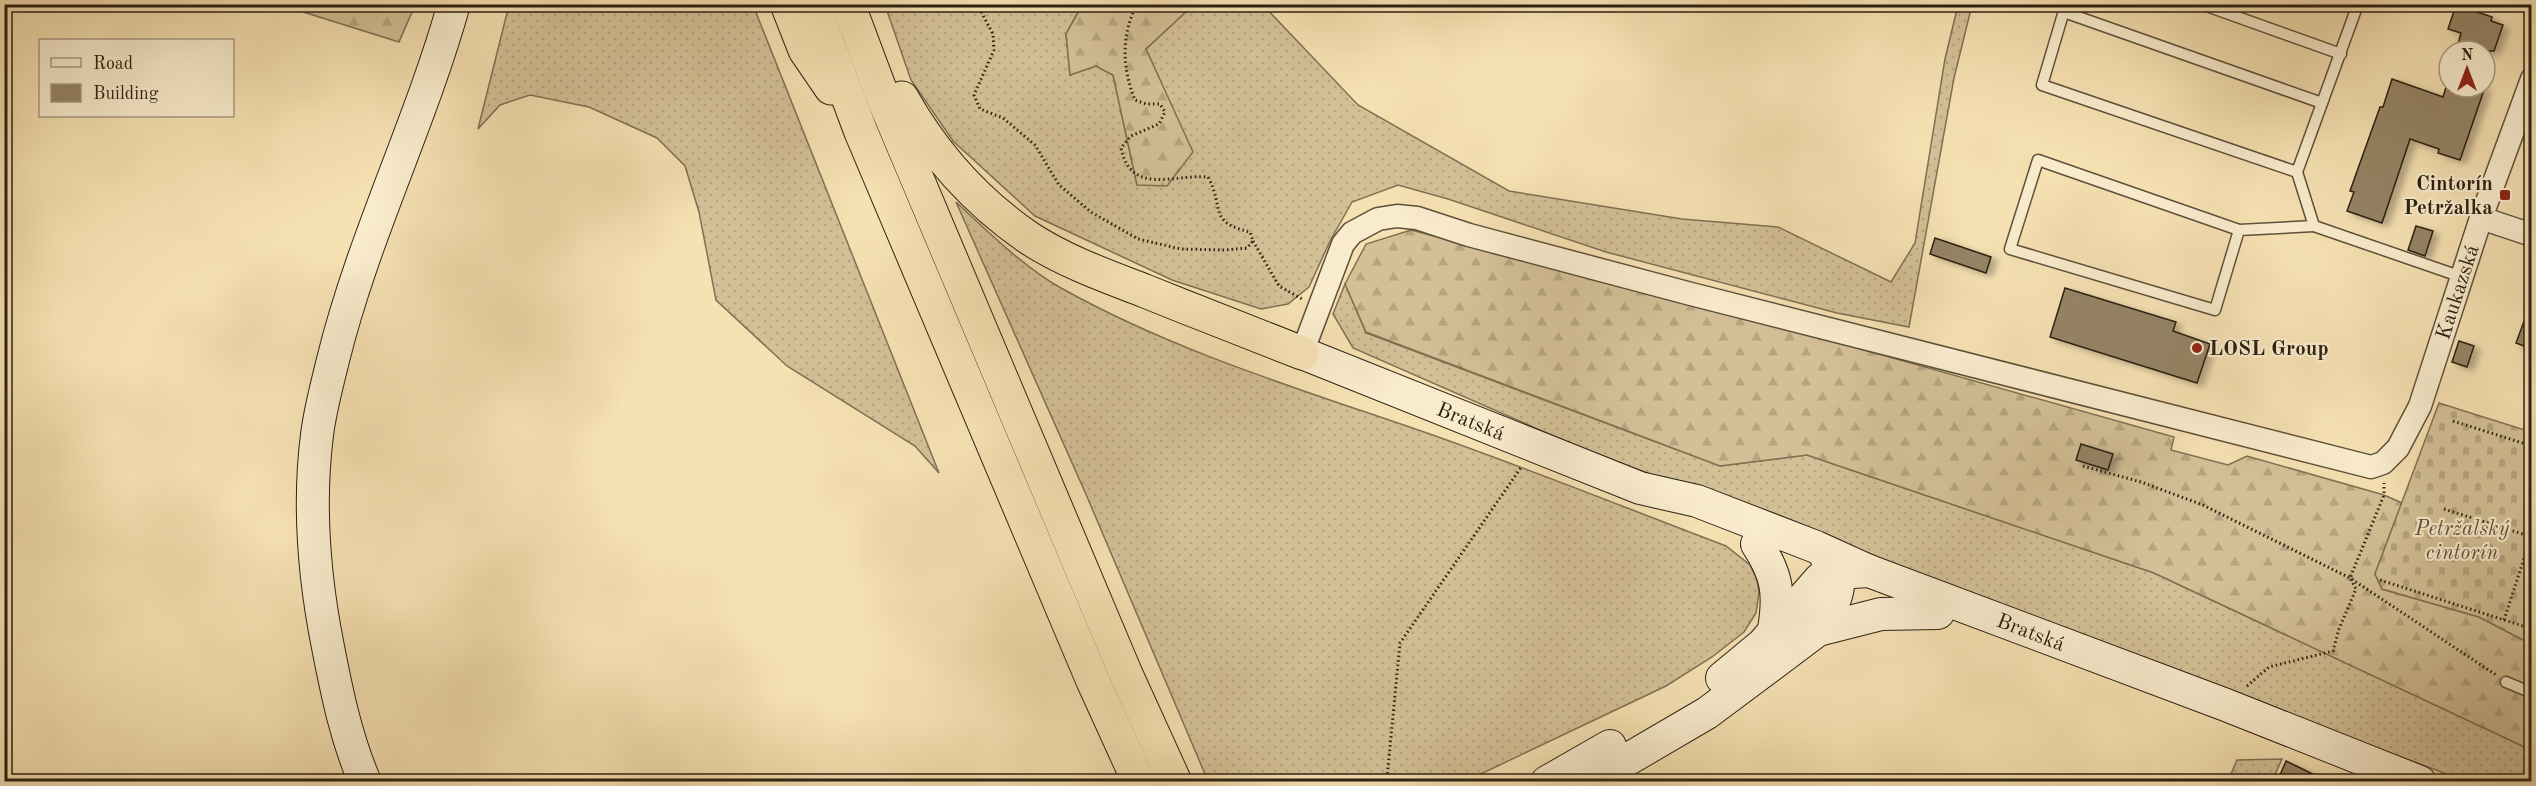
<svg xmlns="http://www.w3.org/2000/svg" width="2536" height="786" viewBox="0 0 2536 786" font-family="'Old Standard TT',serif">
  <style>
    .grass { fill: url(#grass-dots); stroke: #807054; stroke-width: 1.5 }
    .forest { fill: url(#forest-firs); stroke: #807054; stroke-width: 1.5 }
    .cemetery { fill: url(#cemetery-stones); stroke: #807054; stroke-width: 1.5 }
    .building { fill: #958465; stroke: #2c2012; stroke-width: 1.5; filter: url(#shadow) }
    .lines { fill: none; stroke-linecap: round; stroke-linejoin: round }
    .service-casing { stroke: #5e503a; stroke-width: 13 }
    .minor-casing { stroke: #5e503a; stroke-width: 25 }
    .secondary-casing { stroke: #2c2012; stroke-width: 34 }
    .motorway-casing { stroke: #2c2012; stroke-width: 35 }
    .path { stroke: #2c2012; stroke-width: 3; stroke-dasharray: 1.5 3; stroke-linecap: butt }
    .service { stroke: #f9eccd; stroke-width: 10 }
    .minor { stroke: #f9eccd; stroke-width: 22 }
    .secondary { stroke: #f9eccd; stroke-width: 32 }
    .motorway { stroke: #f6e1b2; stroke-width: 33 }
    .poi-dot { fill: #8f2418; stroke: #f9eccd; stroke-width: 2 }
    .labels { text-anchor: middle; stroke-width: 4.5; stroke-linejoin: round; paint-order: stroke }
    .poi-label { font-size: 21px; font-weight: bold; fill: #2c2012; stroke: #f9eccd; text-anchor: end }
    .street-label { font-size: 21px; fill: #2c2012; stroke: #f9eccd }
    .park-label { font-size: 21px; font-style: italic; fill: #5e503a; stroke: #f9eccd }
  </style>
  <defs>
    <pattern id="grass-dots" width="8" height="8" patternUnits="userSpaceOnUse" patternTransform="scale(1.5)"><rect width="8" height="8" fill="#d4c097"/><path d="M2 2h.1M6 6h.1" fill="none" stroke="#b6a581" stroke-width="1.8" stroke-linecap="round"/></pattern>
    <pattern id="forest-firs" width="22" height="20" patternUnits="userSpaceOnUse" patternTransform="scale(1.5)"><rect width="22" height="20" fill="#d4c097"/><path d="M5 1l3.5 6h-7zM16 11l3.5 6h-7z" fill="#b6a581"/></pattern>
    <pattern id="cemetery-stones" width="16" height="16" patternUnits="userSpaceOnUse" patternTransform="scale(1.5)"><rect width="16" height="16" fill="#d4c097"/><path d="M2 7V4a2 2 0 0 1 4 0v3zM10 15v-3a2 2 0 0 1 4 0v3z" fill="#b6a581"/></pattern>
    <filter id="shadow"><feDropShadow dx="6" dy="3.5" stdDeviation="3" flood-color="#0004"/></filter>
  </defs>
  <rect width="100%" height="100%" fill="#f6e1b2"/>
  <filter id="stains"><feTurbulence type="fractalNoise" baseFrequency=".00333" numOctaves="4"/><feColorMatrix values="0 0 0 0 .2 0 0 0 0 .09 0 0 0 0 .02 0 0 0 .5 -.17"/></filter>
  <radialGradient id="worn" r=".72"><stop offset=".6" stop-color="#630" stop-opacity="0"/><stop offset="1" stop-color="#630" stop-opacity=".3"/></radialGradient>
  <g class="grass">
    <path d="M509 5H753L939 473 915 446 787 366 716 300 699 212 685 166 657 138 589 107 530 95 500 105 478 129Z"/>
    <path d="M885 5H1075L1079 10 1066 34 1070 75 1096 66 1113 75 1137 185 1160 80 1146 49 1190 8V5H1263L1358 105 1509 191 1682 219 1778 227 1891 282 1915 243 1945 59 1958 5H1972L1954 78 1909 327 1837 313 1606 252 1448 199 1398 185 1352 202 1330 241 1309 287 1288 304 1261 309 1172 280 1035 216 953 141 911 80Z"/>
    <path d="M956 202C986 230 1026 269 1061 288 1181 355 1313 393 1441 438 1537 472 1631 510 1726 546L1750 565 1757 580 1759 593 1756 613 1744 632 1712 657 1666 686 1466 781H1208L1085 492Z"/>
    <path d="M1345 284 1366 333 1720 466 1807 455 2154 573 2531 750V781H2465L1581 448 1353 348 1333 314Z"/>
    <path d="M2282 759 2272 781H2228L2237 760Z"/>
  </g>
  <g class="forest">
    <path d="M281 5H415L399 42Z"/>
    <path d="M1075 5H1190V8L1146 49 1193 152 1167 186 1137 185 1113 75 1096 66 1070 75 1066 34 1079 11Z"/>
    <path d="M1411 230 1747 317 2174 437 2171 450 2228 465 2247 456 2384 495 2402 503 2375 574 2382 589 2479 617 2531 644V750L2154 573 1807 455 1720 466 1366 332 1345 284 1366 244Z"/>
  </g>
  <path class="cemetery" d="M2439 403 2531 432V644L2479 617 2382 589 2375 574Z"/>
  <g class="building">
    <path d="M2456 5 2492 17 2491 21 2503 25 2494 51H2456L2461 33 2448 29Z"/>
    <path d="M2392 79 2443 97 2446 87H2485L2460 160 2438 153 2439 149 2410 139 2382 223 2347 211 2354 192 2350 191 2380 107H2383Z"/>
    <path d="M2416 226 2433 231 2425 256 2408 250Z"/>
    <path d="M1935 238 1991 257 1986 273 1930 254Z"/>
    <path d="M2065 288 2176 322 2173 331 2210 344 2197 383 2050 337Z"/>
    <path d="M2530 305 2532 306V349L2516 343Z"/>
    <path d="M2459 341 2474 346 2467 367 2452 362Z"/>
    <path d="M2081 444 2113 454 2108 470 2076 460Z"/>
    <path d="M2286 761 2329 782H2277Z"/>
  </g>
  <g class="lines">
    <defs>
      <g id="service">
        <path d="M2066 4 2042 85 2297 172"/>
        <path d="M2201 4 2341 54"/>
        <path d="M2358 4 2297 172 2314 226 2462 277"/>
        <path d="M2064 12 2322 103"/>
        <path d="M2239 230 2215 310 2010 249 2038 160 2239 230 2314 226"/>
        <path d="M2506 682 2532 693"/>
      </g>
      <g id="minor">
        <path d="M2481 218 2532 235"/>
        <path d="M1302 353 1343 244 1352 233 1378 219 1397 216 1417 218 1469 235 1691 294 2371 467 2383 463 2398 448 2420 406 2481 218 2532 79"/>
      </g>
      <g id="secondary">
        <path d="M1302 353 1640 488 1697 501 1816 547 1869 571 2226 705 2420 782"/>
        <path d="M1757 544C1777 574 1780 593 1774 629"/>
        <path d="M1818 630C1832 606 1851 581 1826 557"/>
        <path d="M1722 678 1763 644 1820 579 1836 573 1869 571"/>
        <path d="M365 782C346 738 337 693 328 647 314 577 308 506 317 435 320 410 327 385 333 360 363 238 420 125 454 4"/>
        <path d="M1547 782 1610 746"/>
        <path d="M1589 782 1707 713 1818 630 1881 614 1938 613"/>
      </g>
      <g id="motorway">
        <path d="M787 4 805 50 831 88"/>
        <path d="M813 4 861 132 1093 681 1139 782"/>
        <path d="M848 4 884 100 1125 672 1175 782"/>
        <path d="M902 98C934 155 975 201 1029 238 1064 261 1106 276 1145 291 1197 312 1249 332 1302 353"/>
      </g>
    </defs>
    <use href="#service" class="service-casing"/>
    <use href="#minor" class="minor-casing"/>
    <use href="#secondary" class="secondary-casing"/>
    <use href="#motorway" class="motorway-casing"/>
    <g class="path">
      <path d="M977 4 993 34 994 50 974 95 980 109 1003 118 1035 145 1059 185 1091 212 1138 239 1181 249 1225 250 1247 248 1253 241 1250 232C1207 222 1225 208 1208 177 1173 174 1131 196 1121 148L1131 136 1159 124 1165 112 1160 104H1146L1135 100C1122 68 1121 35 1137 4"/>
      <path d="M1049 4H1072"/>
      <path d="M1253 241 1279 286 1302 299"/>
      <path d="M2453 421 2532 446"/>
      <path d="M2083 466 2141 482 2203 505 2350 578 2496 675"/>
      <path d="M2444 509 2532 537"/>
      <path d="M2380 580 2532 629"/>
      <path d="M2504 620 2532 534"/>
      <path d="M2247 686 2269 667 2333 651 2339 629 2356 589 2350 578 2384 495V483"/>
      <path d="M1387 778 1400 643 1522 466"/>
    </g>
    <use href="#service" class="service"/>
    <use href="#minor" class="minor"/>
    <use href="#secondary" class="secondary"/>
    <use href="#motorway" class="motorway"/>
  </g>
  <g class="poi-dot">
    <rect x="2499" y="189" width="12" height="12" rx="3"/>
    <circle cx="2197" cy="348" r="6"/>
  </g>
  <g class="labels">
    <g class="poi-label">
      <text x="2493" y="190">Cintorín<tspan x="2493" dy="24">Petržalka</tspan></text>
      <text x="2209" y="355" text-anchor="start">LOSL Group</text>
    </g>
    <g class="street-label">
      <text transform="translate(2457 292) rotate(-72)" y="7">Kaukazská</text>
      <text transform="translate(1471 421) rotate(22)" y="7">Bratská</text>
      <text transform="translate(2031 632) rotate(21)" y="7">Bratská</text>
    </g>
    <g class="park-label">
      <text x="2462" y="535">Petržalský<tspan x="2462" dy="24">cintorín</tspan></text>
    </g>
  </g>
  <rect width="2536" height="786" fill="none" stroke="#f6e1b2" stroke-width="24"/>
  <rect x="6" y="6" width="2524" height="774" fill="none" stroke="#2c2012" stroke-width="3"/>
  <rect x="12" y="12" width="2512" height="762" fill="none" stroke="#2c2012" stroke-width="1.5"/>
  <rect x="39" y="39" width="195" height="78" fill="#f9eccd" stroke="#a79a82" stroke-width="1.5"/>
  <rect x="51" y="58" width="30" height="9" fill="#f9eccd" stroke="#a79a82" stroke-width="1.5"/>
  <text x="93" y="69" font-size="18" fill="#2c2012">Road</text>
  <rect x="51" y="84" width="30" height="18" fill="#958465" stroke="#a79a82" stroke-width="1.5"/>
  <text x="93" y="99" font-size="18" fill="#2c2012">Building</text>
  <g transform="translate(2467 69)"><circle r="28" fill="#f9eccd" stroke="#a79a82" stroke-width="1.5"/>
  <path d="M0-4.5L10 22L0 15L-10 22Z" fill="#8f2418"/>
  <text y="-9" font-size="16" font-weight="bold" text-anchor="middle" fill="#2c2012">N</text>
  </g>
  <rect width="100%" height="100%" filter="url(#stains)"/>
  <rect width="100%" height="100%" fill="url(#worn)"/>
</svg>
